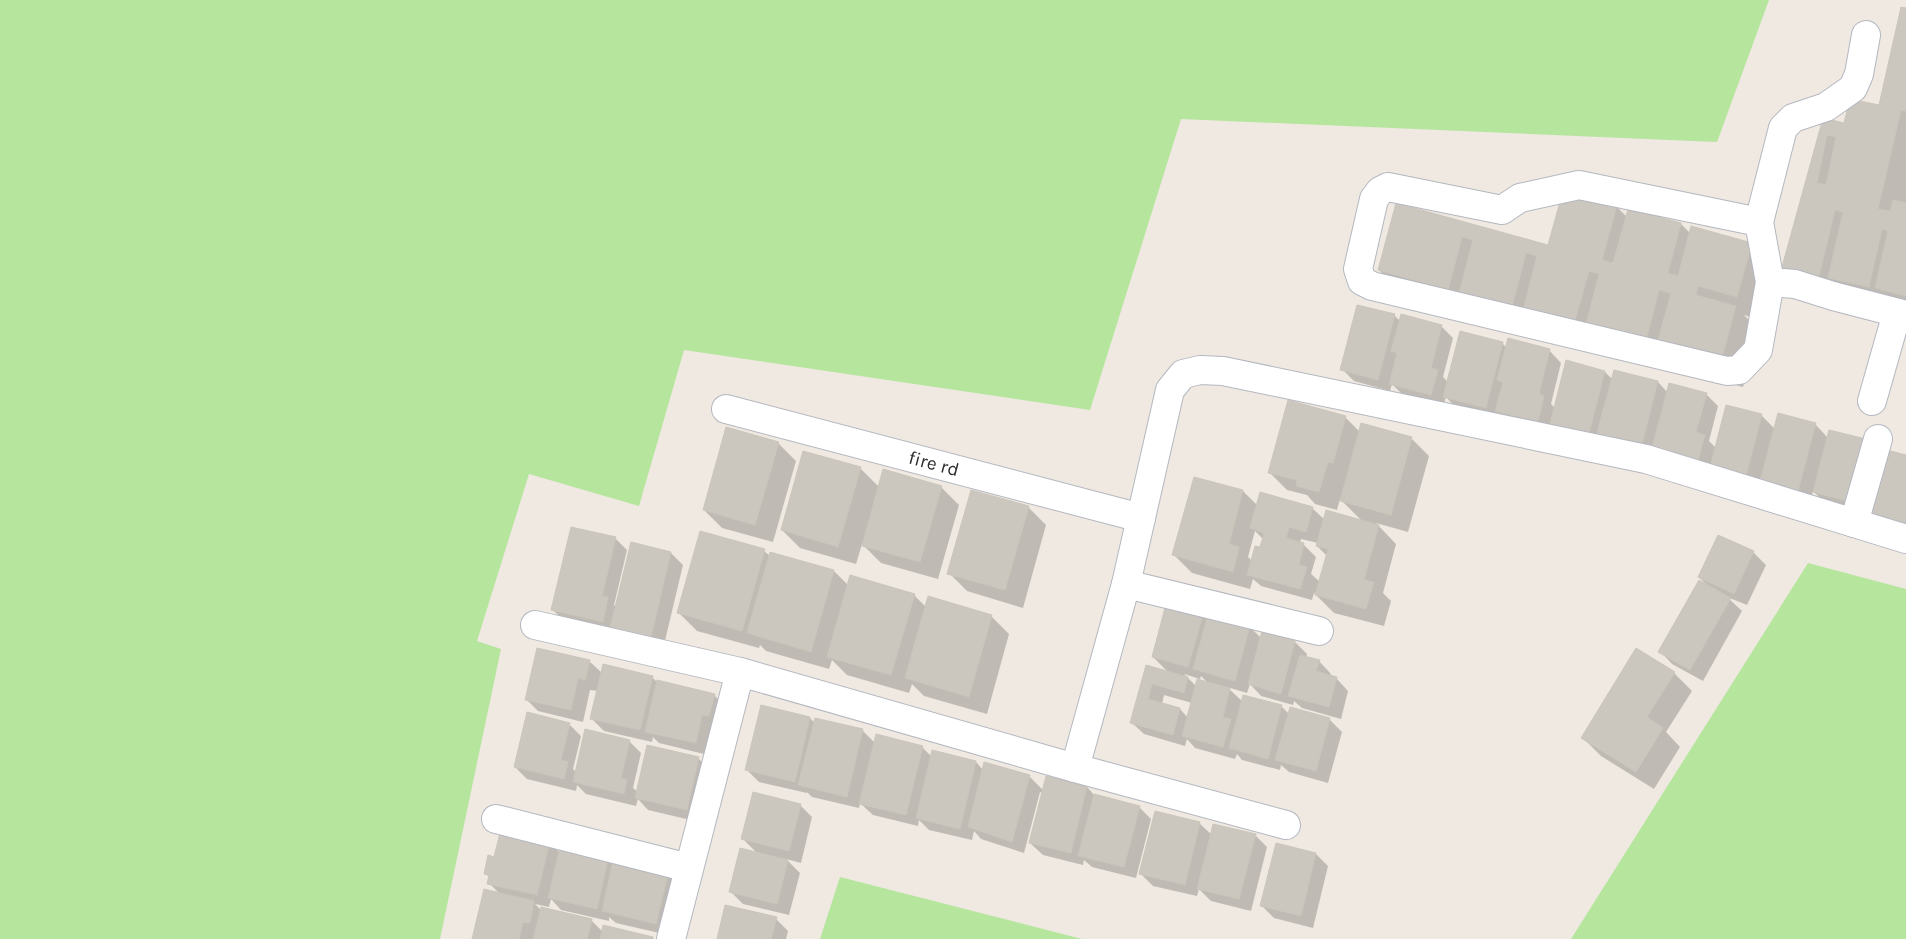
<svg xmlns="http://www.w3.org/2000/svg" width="1906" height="939" viewBox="0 0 1906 939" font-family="Karla,sans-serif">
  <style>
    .green { fill: #b6e59e }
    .shadow { fill: #0003; fill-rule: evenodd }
    .building { fill: #cbc7bf; stroke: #cbc5ba; fill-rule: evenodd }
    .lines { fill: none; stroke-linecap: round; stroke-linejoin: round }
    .minor-casing { stroke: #b4b7c1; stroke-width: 30 }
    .minor { stroke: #fff; stroke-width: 28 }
    .labels { text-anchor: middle; stroke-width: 4; stroke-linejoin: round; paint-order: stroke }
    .street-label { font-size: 19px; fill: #2e2e2e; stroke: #fff }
  </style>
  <rect width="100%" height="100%" fill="#efe9e1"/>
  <g class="green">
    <path d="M0 0H1769L1717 142 1181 119 1090 410 684 350 639 506 529 474 477 641 501 649 440 939H0Z"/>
    <path d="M1808 563 1906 589V939H1571Z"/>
    <path d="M840 877 1082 939H820Z"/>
  </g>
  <g class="shadow">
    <path d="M1906 9V312L1807 290 1784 267 1824 120 1845 124 1880 107Z"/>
    <path d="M1397 204 1549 246 1616 206 1627 217 1629 210 1681 224 1691 234 1752 244 1774 267 1760 320 1744 315 1759 330 1743 387 1402 293 1379 270Z"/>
    <path d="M1394 315 1400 321 1441 326 1453 338 1443 377 1448 382 1502 343 1507 348 1549 350 1561 363 1551 404 1555 408 1605 372 1613 380 1658 382 1668 393 1706 394 1718 406 1709 441 1716 448 1761 415 1775 429 1815 424 1828 438 1866 515 1826 504 1813 491 1810 502 1773 492 1760 479 1758 487 1563 435 1552 424 1550 433 1509 422 1500 413 1498 419 1456 408 1446 397 1443 406 1403 395 1392 384 1390 391 1354 381 1342 369Z"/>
    <path d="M1345 417 1360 432 1411 438 1429 456 1408 532 1376 523 1396 544 1383 593 1391 601 1384 626 1334 613 1314 593 1312 600 1261 586 1253 579 1250 589 1192 573 1174 555 1195 478 1243 491 1258 506 1312 508 1325 520 1362 521 1340 499 1337 510 1315 504 1307 495 1287 490 1269 472ZM1255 531 1264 540 1261 549 1252 561 1248 557ZM1301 539 1318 543 1317 546 1327 556 1320 582 1311 574 1316 557 1304 545 1300 543Z"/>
    <path d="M778 443 796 461 773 542 722 528 704 510Z"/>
    <path d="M860 468 879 487H941L959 505 938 579 881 563 862 544 856 564 800 548 782 530Z"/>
    <path d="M1028 507 1046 525 1023 608 967 591 949 573Z"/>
    <path d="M1718 536 1753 552 1766 565 1747 605 1727 597 1742 611 1703 681 1672 664 1660 651 1708 586 1699 577Z"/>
    <path d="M615 538 627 550 614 605 616 607 671 553 683 565 663 649 565 622 553 610Z"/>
    <path d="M764 551 770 556 834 571 849 586 914 595 926 607 991 616 1009 634 987 714 924 696 912 684 909 693 847 675 832 660 829 669 766 651 760 645 759 648 697 631 679 613Z"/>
    <path d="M1202 615 1208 621 1250 627 1262 639 1263 633 1295 642 1307 654 1306 658 1319 661 1331 674 1330 677 1336 678 1348 691 1341 719 1302 708 1294 701 1293 705 1261 696 1250 684 1247 693 1227 687 1243 702 1281 706 1289 714 1290 708 1330 720 1342 732 1328 783 1289 772 1281 765 1280 770 1242 760 1237 754 1235 759 1195 748 1187 739 1185 746 1144 734 1131 722 1147 666 1168 672 1153 657ZM1184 674 1200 679 1201 676 1209 684 1197 687ZM1164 695 1192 703 1188 718 1180 709 1162 704Z"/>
    <path d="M589 661 602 673 652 677 658 683 714 695 726 707 708 755 659 743 653 737 652 742 604 731 591 718 598 691 590 690 583 722 538 711 526 699Z"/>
    <path d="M1674 673 1692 691 1666 732 1680 747 1654 789 1601 756 1583 738Z"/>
    <path d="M762 706 810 718 815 723 863 731 875 743 922 747 932 757 976 762 983 770 1029 776 1043 790 1087 787 1095 796 1139 807 1151 819 1136 878 1092 867 1084 860 1083 865 1043 855 1030 843 1043 793 1040 792 1024 853 981 839 974 831 972 840 929 830 919 820 918 826 873 815 860 803 859 808 812 797 807 792V793L759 782 747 770Z"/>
    <path d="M569 724 581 736 573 769 576 772 629 741 641 753 633 788 638 792 698 758 711 771 699 822 648 810 638 799 636 806 586 794 577 785 576 791 527 779 515 767Z"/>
    <path d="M800 805 812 817 801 863 786 859 800 873 789 915 743 904 731 892 757 853 743 839Z"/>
    <path d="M1199 823 1212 835H1255L1267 847 1251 911 1211 901 1199 889 1197 896 1153 886 1141 874Z"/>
    <path d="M549 842 560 853 608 860 614 866 667 875 679 887 668 935 616 923 609 917V921L561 910 551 899 549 907 535 904 541 910 591 920 603 932 654 939H473L500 894 489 883 490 878 485 873 495 858Z"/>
    <path d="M1277 845 1316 854 1328 866 1313 928 1274 918 1262 906Z"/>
    <path d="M776 919 788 931 786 939H718Z"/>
  </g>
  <g class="building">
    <path d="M1901 7 1906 8V111L1901 110 1878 209 1890 211 1893 200 1906 203V296L1875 288 1888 231 1882 229 1869 287 1828 278 1843 212 1835 210 1819 276 1782 267 1823 118 1844 123 1850 99 1879 105ZM1827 135 1836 137 1826 185 1817 183Z"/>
    <path d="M1563 191 1617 205 1602 260 1613 263 1628 209 1681 223 1668 273 1678 276 1691 226 1752 243 1737 297 1698 286 1696 295 1736 306 1720 365 1656 347 1671 293 1659 290 1645 344 1585 328 1599 274 1589 271 1574 324 1523 310 1537 256 1526 253 1512 307 1459 293 1473 240 1462 237 1448 290 1378 270 1396 203 1548 245Z"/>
    <path d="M1357 305 1395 314 1378 380 1340 370Z"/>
    <path d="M1401 314 1442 325 1431 368 1438 370 1431 395 1389 384 1397 353 1391 351Z"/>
    <path d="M1460 331 1503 342 1486 408 1443 397Z"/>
    <path d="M1508 338 1550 349 1539 394 1544 396 1538 422 1495 411 1503 382 1497 380Z"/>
    <path d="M1566 360 1605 371 1589 434 1550 424Z"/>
    <path d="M1614 370 1658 381 1641 448 1596 436Z"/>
    <path d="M1669 383 1707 393 1696 432 1705 435 1697 464 1651 452Z"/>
    <path d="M1288 400 1346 416 1333 463 1328 462 1319 492 1296 486 1297 480 1268 473Z"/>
    <path d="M1726 405 1762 414 1746 476 1710 467Z"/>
    <path d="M1778 413 1816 423 1798 491 1760 481Z"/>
    <path d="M1361 423 1412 437 1391 515 1340 501Z"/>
    <path d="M726 427 779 442 755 525 703 510Z"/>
    <path d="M1829 430 1870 440 1854 503 1813 492Z"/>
    <path d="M1887 450 1906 455V524L1871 515Z"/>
    <path d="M803 451 861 467 838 547 781 530Z"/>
    <path d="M883 469 942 486 920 562 862 546Z"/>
    <path d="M1194 477 1243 490 1229 544 1239 547 1233 572 1172 555Z"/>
    <path d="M971 490 1029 506 1005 590 947 574Z"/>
    <path d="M1260 492 1313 507 1306 532 1289 527 1286 538 1304 543 1299 565 1307 567 1300 589 1247 575 1255 546 1260 547 1264 533 1250 528Z"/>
    <path d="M1326 510 1379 525 1364 580 1374 582 1366 609 1315 595 1328 549 1316 546Z"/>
    <path d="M571 527 616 537 602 596 608 597 603 622 551 610Z"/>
    <path d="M700 531 765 549 742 631 677 613Z"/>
    <path d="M1718 535 1754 551 1734 594 1698 577Z"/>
    <path d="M631 542 671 552 651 637 610 628Z"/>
    <path d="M770 552 834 570 811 652 747 633Z"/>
    <path d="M850 575 915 594 891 675 827 657Z"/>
    <path d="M1699 580 1731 598 1690 670 1658 652Z"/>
    <path d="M928 596 992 615 969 697 905 678Z"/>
    <path d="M1166 604 1203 614 1188 667 1152 657Z"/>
    <path d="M1208 615 1250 626 1235 681 1193 669Z"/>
    <path d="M1262 631 1295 641 1281 694 1248 684Z"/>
    <path d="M537 648 590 660 585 680 578 678 571 710 525 700Z"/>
    <path d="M1636 648 1675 672 1647 717 1663 728 1636 772 1581 738Z"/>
    <path d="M1300 655 1320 660 1316 671 1337 677 1329 707 1288 696Z"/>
    <path d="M603 664 653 676 640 730 590 719Z"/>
    <path d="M1146 665 1188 677 1184 693 1152 684 1148 699 1180 708 1173 735 1130 723Z"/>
    <path d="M1197 679 1230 688 1223 717 1231 719 1223 747 1182 736Z"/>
    <path d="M657 680 715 694 709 716 702 715 696 743 645 732Z"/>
    <path d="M1243 695 1282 705 1268 759 1229 748Z"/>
    <path d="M761 705 810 717 795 782 745 770Z"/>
    <path d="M1290 707 1330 718 1316 771 1275 760Z"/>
    <path d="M527 712 570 723 561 760 568 762 564 779 514 767Z"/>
    <path d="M815 718 863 729 847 797 798 785Z"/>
    <path d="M585 729 630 740 621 778 627 780 624 794 573 782Z"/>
    <path d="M876 734 923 746 906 815 859 804Z"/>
    <path d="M647 745 699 757 687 810 635 798Z"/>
    <path d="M932 750 976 761 960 829 916 818Z"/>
    <path d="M984 762 1030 775 1012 842 968 827Z"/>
    <path d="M1046 776 1087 786 1071 853 1029 843Z"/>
    <path d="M753 792 801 804 789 851 741 839Z"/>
    <path d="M1094 794 1140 806 1124 867 1078 856Z"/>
    <path d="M1155 811 1200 822 1185 885 1139 874Z"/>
    <path d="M1213 824 1256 834 1239 899 1197 889Z"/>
    <path d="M501 829 550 841 537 895 487 884 489 875 484 874 488 855 494 857Z"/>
    <path d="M1276 843 1316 853 1301 916 1260 906Z"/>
    <path d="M560 847 608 859 597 909 548 898Z"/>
    <path d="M740 848 788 860 777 904 729 892Z"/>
    <path d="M613 861 668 874 656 924 602 911Z"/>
    <path d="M484 889 534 901 530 923 523 922 519 939H472Z"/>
    <path d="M725 905 777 917 771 939H717Z"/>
    <path d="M541 907 592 919 587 939H533Z"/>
    <path d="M603 925 653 937V939H600Z"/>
  </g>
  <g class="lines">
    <defs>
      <g id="minor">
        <path d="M1866 35 1859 74 1853 88 1826 107 1793 118 1783 128 1759 222 1770 282 1795 284 1833 296 1906 315"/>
        <path d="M1759 222 1579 185 1520 198 1502 210 1388 187 1380 191 1374 199 1358 269 1362 281 1372 286 1727 371 1739 370 1758 350 1770 282"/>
        <path d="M1872 401 1897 313"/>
        <path d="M726 409 1141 518"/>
        <path d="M1854 523 1878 439"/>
        <path d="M1126 584 1319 631"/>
        <path d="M535 625 740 672"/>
        <path d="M1075 768 1286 825"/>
        <path d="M496 819 689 868"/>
        <path d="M671 939 740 672 1075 768 1126 584 1170 390 1183 374 1200 370 1223 371 1646 459 1906 539"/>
      </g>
    </defs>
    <use href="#minor" class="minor-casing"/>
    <use href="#minor" class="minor"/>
  </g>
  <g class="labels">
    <g class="street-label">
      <text transform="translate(934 463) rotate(15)" y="7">fire rd</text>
    </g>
  </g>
</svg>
